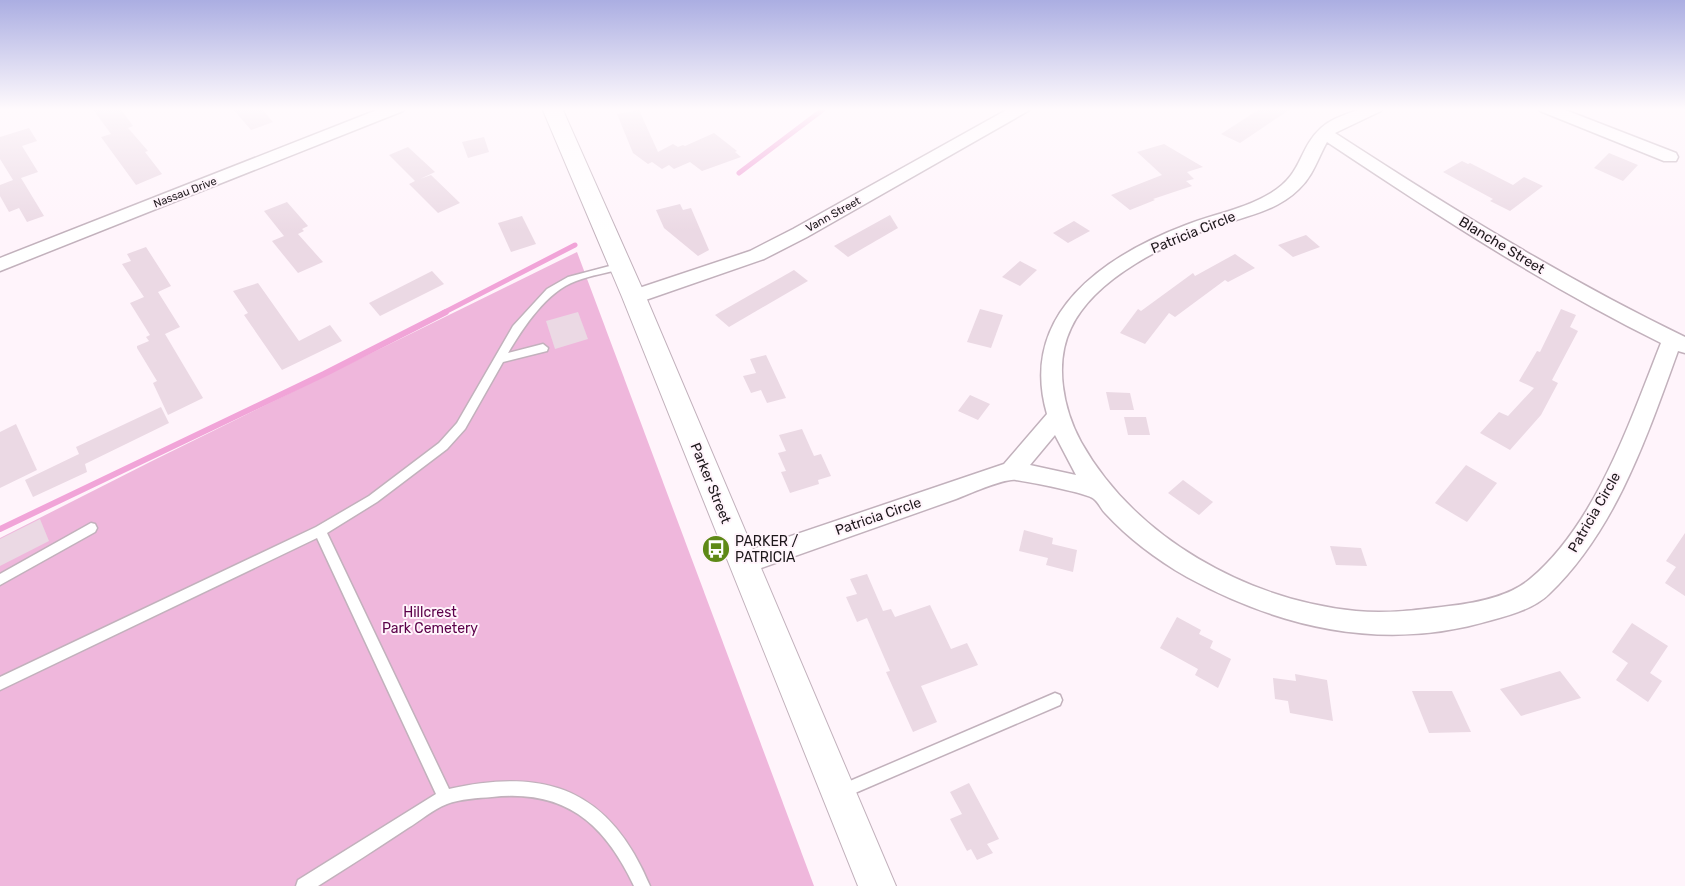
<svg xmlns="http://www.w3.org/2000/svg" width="1685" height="886" viewBox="0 0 1685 886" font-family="Rubik,sans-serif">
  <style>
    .green { fill: #efb7dc }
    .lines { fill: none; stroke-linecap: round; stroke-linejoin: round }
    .stream-far1 { stroke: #f1a4d8; stroke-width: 5 }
    .stream { stroke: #f1a4d8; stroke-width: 6 }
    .building { fill: #ebd9e4 }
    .lane-casing { stroke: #c2b1bc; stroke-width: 3 }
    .street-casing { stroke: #c2b1bc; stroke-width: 3 }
    .primary-casing { stroke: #c2b1bc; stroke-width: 2 }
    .lane { fill: #fff; fill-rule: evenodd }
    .street { fill: #fff; fill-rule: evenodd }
    .primary { fill: #fff; fill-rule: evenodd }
    .labels { text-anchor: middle; stroke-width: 4; stroke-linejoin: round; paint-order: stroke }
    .far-street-label { font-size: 11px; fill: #1e181c; stroke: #fff4fb }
    .street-label { font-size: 14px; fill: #1e181c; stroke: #fff4fb }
    .poi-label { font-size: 14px; fill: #1e181c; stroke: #fff4fb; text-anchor: start }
    .park-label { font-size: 14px; fill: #5b0049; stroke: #fff4fb }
  </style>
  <rect width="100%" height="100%" fill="#fff4fb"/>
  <path class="green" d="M577 252 814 886H0V538L152 461Z"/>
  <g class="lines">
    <g class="stream-far1">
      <path d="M739 173 825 108"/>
      <path d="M443 313 575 245"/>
    </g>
    <path class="stream" d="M0 529 324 374 446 312"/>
  </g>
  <g class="building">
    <path d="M92 108 111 110 120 108 133 126 128 128 148 151 145 152 162 174 136 185 101 137 111 134Z"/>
    <path d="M232 108H261L273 122 251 130Z"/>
    <path d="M1261 108H1292L1240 143 1221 134Z"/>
    <path d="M639 110 658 152 673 144 678 147 683 145 685 146 714 133 737 151 735 152 741 157 702 171 690 162 674 169 669 165 662 169 652 162 648 164 633 153 617 114Z"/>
    <path d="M29 128 37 141 22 146 38 172 21 178 44 216 27 222 19 208 9 212 0 196V185L13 180 0 159V137Z"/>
    <path d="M484 137 489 152 468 158 462 142Z"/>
    <path d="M1164 144 1203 167 1187 172 1194 179 1186 181 1192 186 1153 199 1155 200 1130 210 1111 195 1162 175 1137 152Z"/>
    <path d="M408 147 435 172 420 179 431 175 460 203 438 213 409 184 415 181 389 155Z"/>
    <path d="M1609 153 1638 165 1623 181 1594 168Z"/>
    <path d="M1462 161 1468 164 1470 163 1513 185 1524 177 1543 186 1510 211 1490 201 1493 199 1443 172Z"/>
    <path d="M287 202 308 226 302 229 304 231 298 234 323 262 298 273 272 241 284 236 264 211Z"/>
    <path d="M680 204 683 210 691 208 709 250 698 256 664 228 656 210Z"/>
    <path d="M890 215 898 228 848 257 834 246Z"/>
    <path d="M522 216 536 244 511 252 498 223Z"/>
    <path d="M1074 221 1090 231 1068 243 1053 233Z"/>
    <path d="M1306 235 1320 247 1293 257 1278 245Z"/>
    <path d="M146 247 171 286 158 292 180 327 165 334 203 398 168 415 153 383 157 381 137 348V346L149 341 146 337 150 335 130 303 144 297 122 264 131 261 127 254Z"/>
    <path d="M1235 254 1255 268 1228 282 1225 280 1175 317 1169 313 1145 344 1120 333 1138 309 1141 311 1193 273 1195 276Z"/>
    <path d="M1020 261 1037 270 1020 286 1002 277Z"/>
    <path d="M794 270 808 281 729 327 715 315Z"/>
    <path d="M432 271 444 284 380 316 369 303Z"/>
    <path d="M258 283 299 341 330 325 342 341 282 370 244 315 248 313 233 291Z"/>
    <path d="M980 309 1003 315 991 348 967 342Z"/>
    <path d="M1561 309 1576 315 1570 327 1578 331 1552 380 1558 383 1541 415 1510 450 1480 433 1499 412 1508 416 1534 388 1519 381 1537 351 1540 352Z"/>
    <path d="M578 312 588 339 555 349 546 321Z"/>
    <path d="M766 355 786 398 767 403 761 390 751 393 743 376 756 373 750 359Z"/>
    <path d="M1106 392 1130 393 1134 410H1110Z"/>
    <path d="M970 395 990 404 978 420 958 411Z"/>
    <path d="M161 407 169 423 85 464 87 472 33 497 25 480 79 454 76 447Z"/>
    <path d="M1124 417H1146L1150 435H1128Z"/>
    <path d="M16 424 37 470 0 488V432Z"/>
    <path d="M802 429 814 456 821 454 831 476 818 480 819 484 790 493 781 472 786 471 778 453 786 451 779 435Z"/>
    <path d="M1466 465 1497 483 1467 522 1435 503Z"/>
    <path d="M1183 480 1213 502 1199 515 1168 493Z"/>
    <path d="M40 519 49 541 0 566V539Z"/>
    <path d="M1024 530 1053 538 1052 544 1077 550 1073 572 1046 565 1048 558 1019 551Z"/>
    <path d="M1685 533V596L1665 583 1676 567 1666 561Z"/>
    <path d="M1330 546 1361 548 1367 566 1336 565Z"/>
    <path d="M867 574 883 611 891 609 895 617 930 605 951 649 967 643 978 665 921 686 937 722 913 732 886 672 890 671 867 618 857 622 846 597 857 594 850 579Z"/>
    <path d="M1177 617 1201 630 1199 634 1213 641 1210 648 1231 659 1218 688 1195 675 1198 669 1160 648Z"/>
    <path d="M1632 623 1668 646 1650 673 1662 681 1648 702 1616 680 1628 663 1612 652Z"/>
    <path d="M1560 671 1581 698 1521 716 1500 689Z"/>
    <path d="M1295 674 1327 680 1333 721 1290 713 1288 701 1275 699 1273 678 1296 681Z"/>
    <path d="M1412 691H1452L1471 732 1429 733Z"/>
    <path d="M969 783 999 839 987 844 993 853 977 860 971 849 967 851 950 819 962 814 950 792Z"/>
  </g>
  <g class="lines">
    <defs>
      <g id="lane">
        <path d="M621 263 624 264V268C608 273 591 275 576 281 547 291 523 328 508 353L543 344 548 348 547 351 503 362 465 429 447 449 377 502 327 533 449 789C547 767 610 790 650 886H634C604 823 565 789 492 797 478 798 460 799 447 804 433 809 420 821 408 828 378 848 348 867 318 886H296L298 880 436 794 317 538 0 690V677L316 527 369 496 439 443 457 423 513 326 547 289 568 277Z"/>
        <path d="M91 523 95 524 97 528 95 532 0 585V574Z"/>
        <path d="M1055 693 1060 695 1062 700 1060 705 841 799 836 797 834 792 836 787Z"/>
      </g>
      <g id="street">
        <path d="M382 108H405L403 111 0 271V258Z"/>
        <path d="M1010 108H1030L1028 111 807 237 764 259 634 304 627 302 624 297 627 292 750 251 793 229Z"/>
        <path d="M1362 108H1383L1381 111 1335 133C1449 207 1563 278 1685 337V353L1678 351C1647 436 1616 530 1549 594 1535 608 1511 615 1492 620 1386 652 1282 629 1187 577 1157 560 1128 538 1105 513 1101 509 1099 503 1094 499 1088 493 1029 482 1016 480 1005 478 969 494 956 499 886 524 815 549 744 574L735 571 732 563 735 555 1004 464 1047 414C1018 314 1104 256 1186 225 1214 214 1245 209 1271 193 1303 174 1298 149 1321 128 1332 118 1348 114 1362 108ZM1327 142C1435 214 1544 285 1661 343 1630 421 1596 524 1530 579 1509 597 1475 603 1449 606 1418 610 1387 614 1356 611 1247 600 1135 538 1081 442 1063 409 1054 363 1071 328 1095 277 1169 242 1220 225 1248 216 1278 210 1299 189 1313 176 1318 158 1327 142ZM1055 435 1076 475 1030 465Z"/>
        <path d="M1538 108H1560L1676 153 1678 157 1676 161H1664L1540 111Z"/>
      </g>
      <path id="primary" d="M542 108H562L646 297 896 886H858L622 297Z"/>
    </defs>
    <use href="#lane" class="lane-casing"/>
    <use href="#street" class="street-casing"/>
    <use href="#primary" class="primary-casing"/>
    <use href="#lane" class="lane"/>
    <use href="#street" class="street"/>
    <use href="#primary" class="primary"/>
  </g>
  <linearGradient id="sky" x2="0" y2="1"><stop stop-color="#abaee2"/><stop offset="0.47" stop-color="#fffafd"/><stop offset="1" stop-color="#fffafd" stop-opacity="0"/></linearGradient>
  <rect width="1685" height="232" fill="url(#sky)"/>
  <defs>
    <symbol id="bus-disc" viewBox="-11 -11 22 22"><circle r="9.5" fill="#5e8917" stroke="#fff4fb"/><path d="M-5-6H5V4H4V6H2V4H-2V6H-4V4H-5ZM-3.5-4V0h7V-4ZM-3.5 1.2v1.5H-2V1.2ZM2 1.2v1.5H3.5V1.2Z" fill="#fff"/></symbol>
  </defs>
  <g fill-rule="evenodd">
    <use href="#bus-disc" x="700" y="533" width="32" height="32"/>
  </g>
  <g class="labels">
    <g class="far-street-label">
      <text transform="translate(185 192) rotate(-21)" y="4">Nassau Drive</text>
      <text transform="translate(833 214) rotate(-29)" y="4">Vann Street</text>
    </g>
    <g class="street-label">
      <text transform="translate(1193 232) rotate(-22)" y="5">Patricia Circle</text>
      <text transform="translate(1502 245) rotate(31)" y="5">Blanche Street</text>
      <text transform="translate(711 483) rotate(68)" y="5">Parker Street</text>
      <text transform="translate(1594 512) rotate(-60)" y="5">Patricia Circle</text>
      <text transform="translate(878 516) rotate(-19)" y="5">Patricia Circle</text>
    </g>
    <g class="poi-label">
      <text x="735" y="546">PARKER /<tspan x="735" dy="16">PATRICIA</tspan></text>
    </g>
    <g class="park-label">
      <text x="430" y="617">Hillcrest<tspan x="430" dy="16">Park Cemetery</tspan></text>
    </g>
  </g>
</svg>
